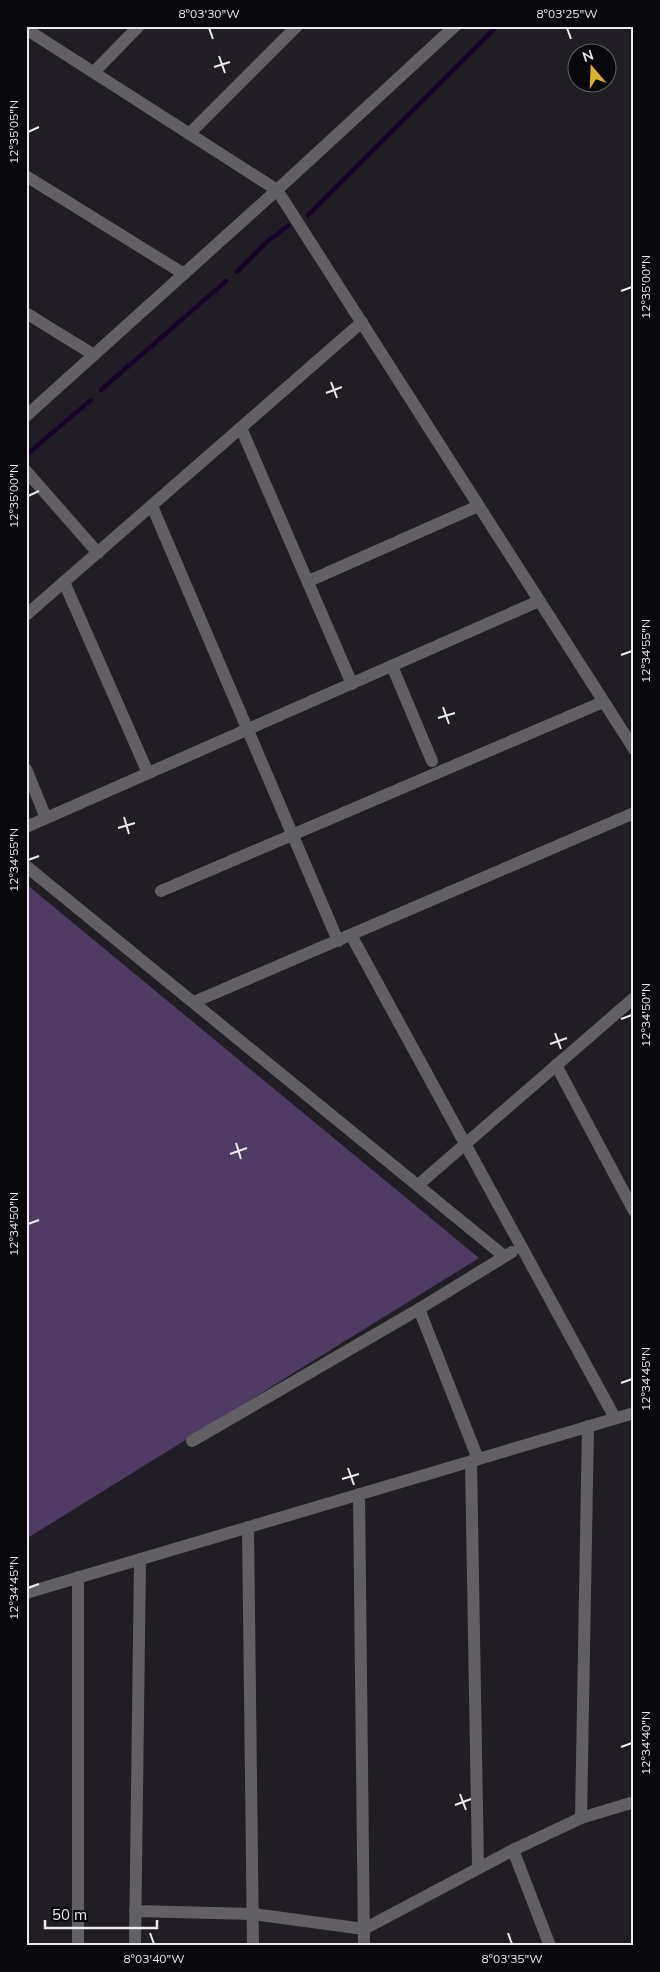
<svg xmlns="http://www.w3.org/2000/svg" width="660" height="1972" viewBox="0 0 660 1972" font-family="Mulish,sans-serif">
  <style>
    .green { fill: #503b65 }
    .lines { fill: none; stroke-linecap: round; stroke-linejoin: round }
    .stream { stroke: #180229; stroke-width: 4.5 }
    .minor { stroke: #626064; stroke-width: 12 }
    .ticks { fill: none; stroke: #eceaef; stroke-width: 2 }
    .neatline { fill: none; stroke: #eceaef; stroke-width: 2 }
    .ticks-label { font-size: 12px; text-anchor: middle; fill: #eceaef }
  </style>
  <rect width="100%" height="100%" fill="#201d24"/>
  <path class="green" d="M26 884 479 1258 26 1539Z"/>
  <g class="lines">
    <g class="stream">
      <path d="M308 215 497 26"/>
      <path d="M237 272 268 241 288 226"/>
      <path d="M101 390 226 281"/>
      <path d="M26 455 91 400"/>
    </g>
    <g class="minor">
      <path d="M26 29 277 190 634 749"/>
      <path d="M94 72 139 26"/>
      <path d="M189 134 297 26"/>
      <path d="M26 176 184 274"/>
      <path d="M26 313 94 355"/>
      <path d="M26 416 277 190 455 26"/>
      <path d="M241 428 352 684"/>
      <path d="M26 471 98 553"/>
      <path d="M152 506 338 941"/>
      <path d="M309 581 478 506"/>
      <path d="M64 582 148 773"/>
      <path d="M26 615 362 322"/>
      <path d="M392 666 432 761"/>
      <path d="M26 769 46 818"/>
      <path d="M26 827 539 601"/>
      <path d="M26 866 504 1256"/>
      <path d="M161 891 603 702"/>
      <path d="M351 935 615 1418"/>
      <path d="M194 1002 634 813"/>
      <path d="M556 1065 634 1211"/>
      <path d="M418 1185 634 998"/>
      <path d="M419 1309 478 1459"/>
      <path d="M192 1441 419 1309 512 1252"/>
      <path d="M471 1461 478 1867"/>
      <path d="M359 1494 364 1946"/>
      <path d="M248 1527 253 1946"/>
      <path d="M26 1593 634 1413"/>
      <path d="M581 1818 588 1426"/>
      <path d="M513 1850 550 1946"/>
      <path d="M135 1911 253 1914 364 1929 513 1850 581 1818 634 1802"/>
      <path d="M78 1946V1577"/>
      <path d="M135 1946 140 1559"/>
    </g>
  </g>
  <path class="ticks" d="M209 28 213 39M567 28 571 39M219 56 225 73M214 67 230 62M28 132 39 127M621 291 632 287M331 382 337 398M326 393 342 387M28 496 39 491M621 655 632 651M443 707 449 724M438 718 455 713M124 817 129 834M118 828 135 823M28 860 39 856M621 1019 632 1015M555 1033 561 1049M550 1044 567 1038M236 1143 241 1159M230 1154 247 1148M28 1224 39 1220M621 1383 632 1379M348 1468 354 1485M342 1479 359 1474M28 1588 39 1584M621 1747 632 1743M460 1794 466 1810M455 1805 471 1799M150 1933 154 1944M508 1933 512 1944"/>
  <rect width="660" height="1972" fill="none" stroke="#09080b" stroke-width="55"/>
  <g transform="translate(592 68) rotate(341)"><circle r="24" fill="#09080b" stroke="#646266"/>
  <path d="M0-4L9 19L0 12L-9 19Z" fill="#deb133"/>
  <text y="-8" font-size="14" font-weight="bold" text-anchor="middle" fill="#eceaef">N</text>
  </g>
  <path d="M45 1920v8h112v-8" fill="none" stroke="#eceaef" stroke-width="2.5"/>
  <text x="52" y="1920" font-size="15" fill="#eceaef" stroke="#09080b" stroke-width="4" paint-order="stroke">50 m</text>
  <rect x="28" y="28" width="604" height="1916" class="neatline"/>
  <g class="ticks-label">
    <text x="209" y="18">8°03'30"W</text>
    <text x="567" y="18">8°03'25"W</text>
    <text transform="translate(14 132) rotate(-90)" y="4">12°35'05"N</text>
    <text transform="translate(646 287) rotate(-90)" y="4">12°35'00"N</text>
    <text transform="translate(14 496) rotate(-90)" y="4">12°35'00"N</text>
    <text transform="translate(646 651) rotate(-90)" y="4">12°34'55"N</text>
    <text transform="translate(14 860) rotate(-90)" y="4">12°34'55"N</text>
    <text transform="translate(646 1015) rotate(-90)" y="4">12°34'50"N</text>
    <text transform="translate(14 1224) rotate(-90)" y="4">12°34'50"N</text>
    <text transform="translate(646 1379) rotate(-90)" y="4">12°34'45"N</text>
    <text transform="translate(14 1588) rotate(-90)" y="4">12°34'45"N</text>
    <text transform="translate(646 1743) rotate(-90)" y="4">12°34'40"N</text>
    <text x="154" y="1963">8°03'40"W</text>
    <text x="512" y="1963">8°03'35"W</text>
  </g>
</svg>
